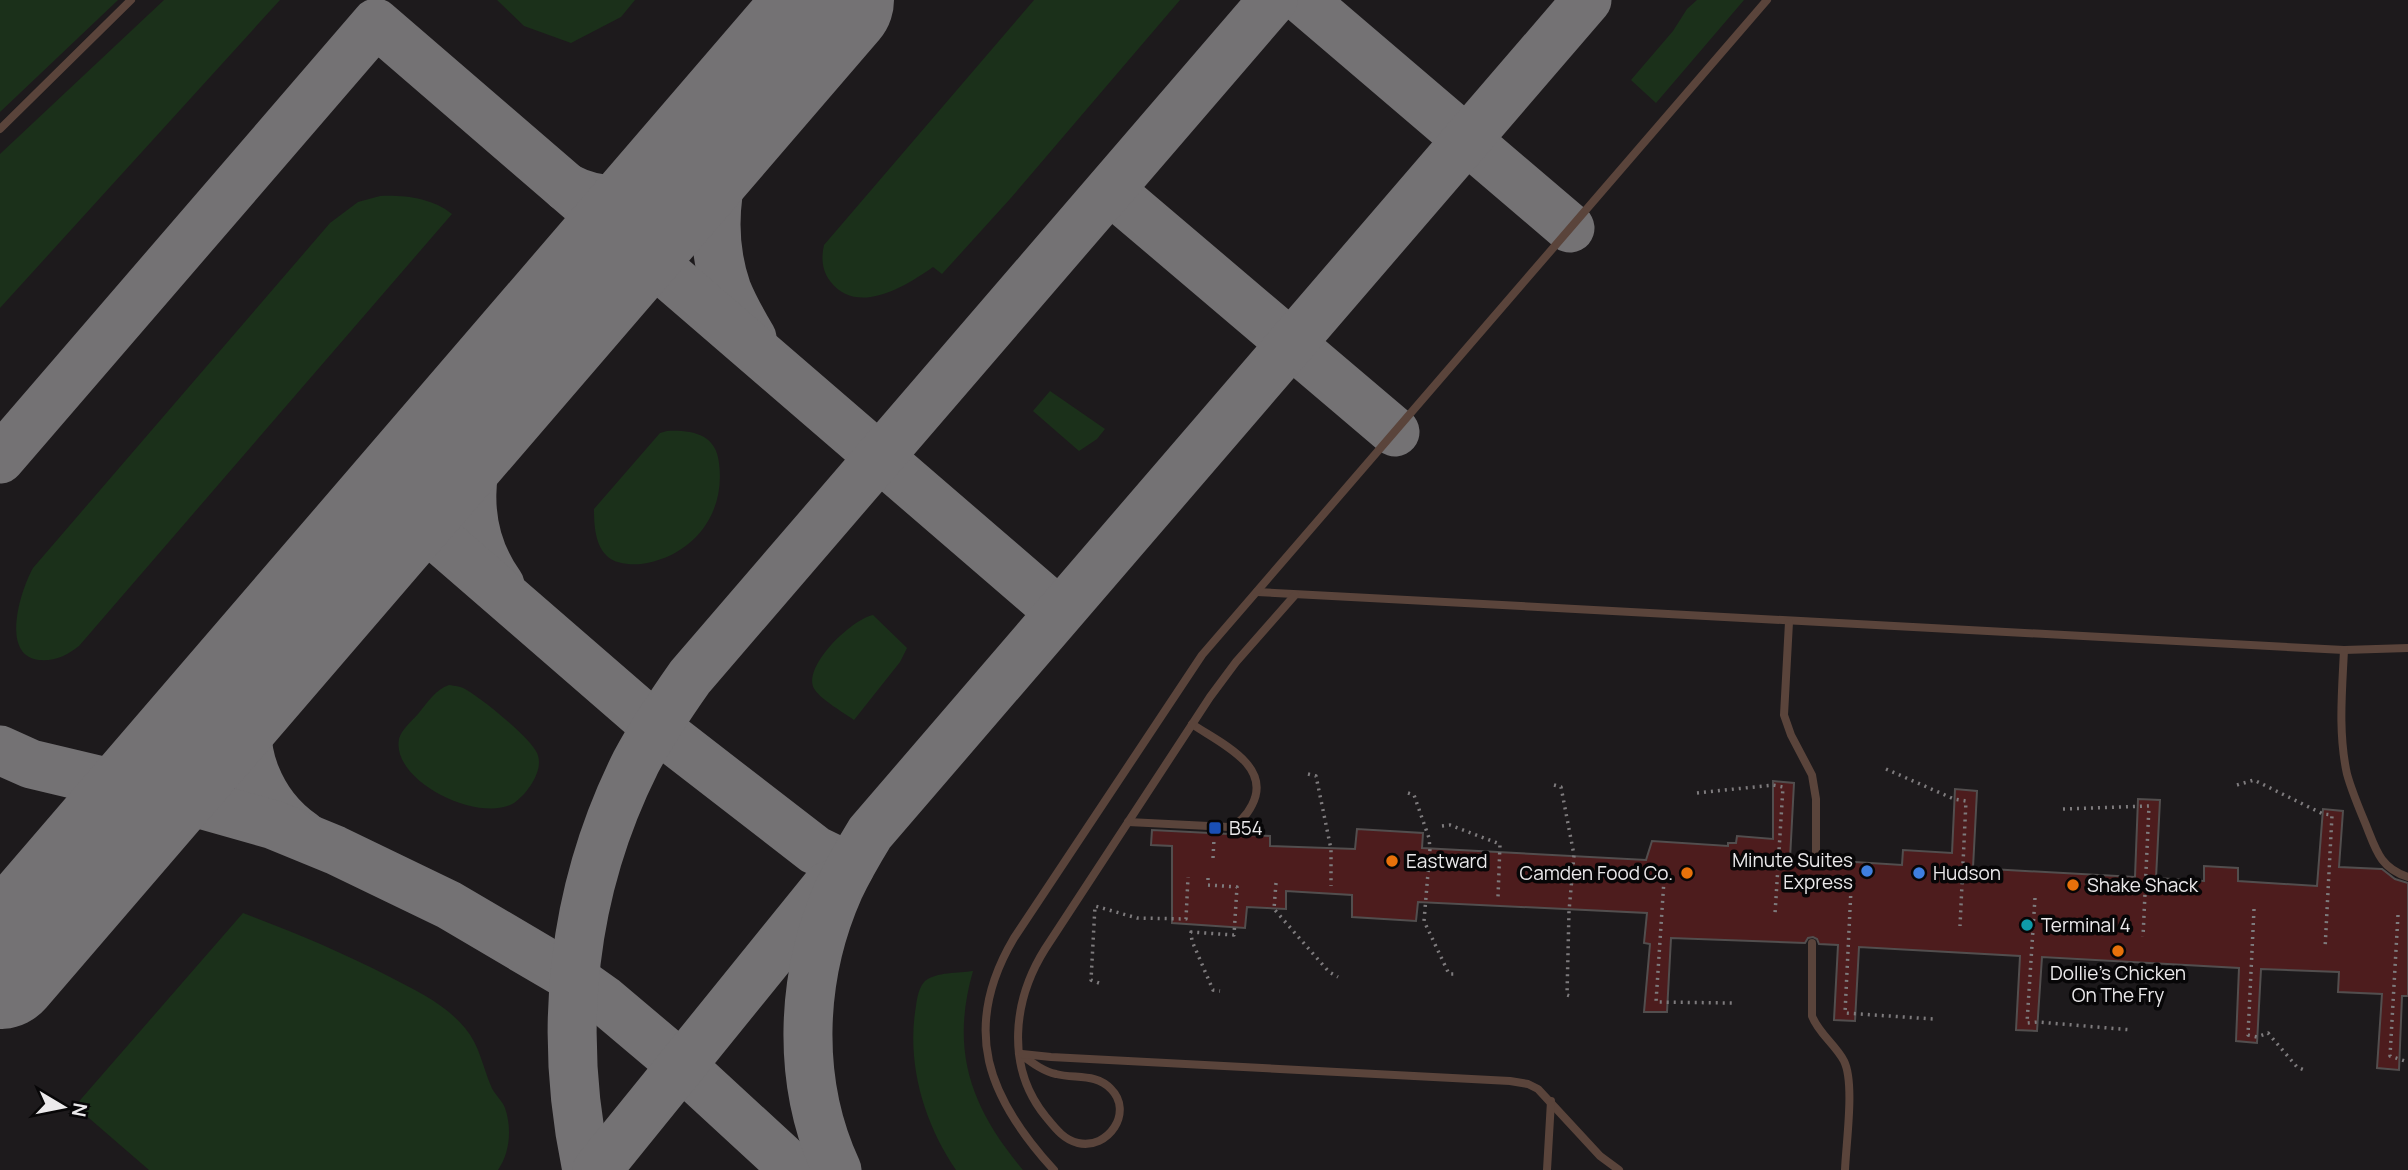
<svg xmlns="http://www.w3.org/2000/svg" width="2408" height="1170" viewBox="0 0 2408 1170" font-family="Manrope,sans-serif">
  <style>
    .green { fill: #1b301a }
    .lines { fill: none; stroke-linecap: round; stroke-linejoin: round }
    .taxiway { stroke: #747274; stroke-width: 49 }
    .runway { stroke: #747274; stroke-width: 122 }
    .building { fill: #4d1c1d; stroke: #524e4e; stroke-width: 2 }
    .path { stroke: #7e7b7d; stroke-width: 3.5; stroke-dasharray: 2 5; stroke-linecap: butt }
    .service { stroke: #5a443b; stroke-width: 8 }
    .transit-dot { fill: #1a4fb4; stroke: #070607; stroke-width: 2.5 }
    .food-dot { fill: #e8710a; stroke: #070607; stroke-width: 2.5 }
    .shop-dot { fill: #3f7fe0; stroke: #070607; stroke-width: 2.5 }
    .culture-dot { fill: #0f9aa8; stroke: #070607; stroke-width: 2.5 }
    .labels { text-anchor: middle; stroke-width: 7; stroke-linejoin: round; paint-order: stroke }
    .poi-label { font-size: 19px; fill: #ebe9eb; stroke: #070607; text-anchor: start }
  </style>
  <rect width="100%" height="100%" fill="#1d1a1c"/>
  <g class="green">
    <path d="M0 0H118L0 112Z"/>
    <path d="M164 0H280L0 308V154Z"/>
    <path d="M497 0H635L621 17 571 43 524 26Z"/>
    <path d="M1034 0H1180L1010 199 942 274 933 267C906 286 857 317 830 281 822 270 821 258 824 245Z"/>
    <path d="M1697 0H1744L1656 103 1631 80 1673 31 1687 9Z"/>
    <path d="M380 196C405 195 432 198 452 214L79 646C66 656 56 661 39 660 0 656 20 591 33 568L330 223 358 202Z"/>
    <path d="M1050 391 1105 429 1097 439 1079 451 1033 411Z"/>
    <path d="M667 431C692 430 716 434 719 463 726 515 692 557 641 564 630 565 614 564 606 555 595 544 594 524 594 509L660 433Z"/>
    <path d="M873 615 907 648 900 662 854 720C844 713 822 700 815 690 800 668 852 619 873 615Z"/>
    <path d="M449 685C455 686 460 686 465 689 480 697 530 737 537 753 545 770 527 794 514 803 481 824 391 782 399 739 401 730 412 721 418 714 427 703 436 689 449 685Z"/>
    <path d="M243 913C293 932 342 952 390 977 417 991 445 1004 465 1028 480 1046 482 1065 491 1086 494 1094 502 1100 505 1108 512 1128 510 1153 498 1170H149L75 1106Z"/>
    <path d="M973 971C950 1051 971 1108 1023 1170H956C924 1123 906 1063 916 1006 917 998 919 987 925 981 936 972 959 973 973 971Z"/>
  </g>
  <g class="lines">
    <g class="taxiway">
      <path d="M1303 0 1570 228"/>
      <path d="M566 187C596 203 637 206 666 185 682 173 696 157 711 144"/>
      <path d="M1110 190 1395 432"/>
      <path d="M752 338C743 323 734 307 727 290 706 230 716 158 751 105 766 83 783 62 799 40"/>
      <path d="M491 399C471 464 457 525 500 585"/>
      <path d="M0 459 376 23 1059 612"/>
      <path d="M400 505 656 727 815 850 850 867"/>
      <path d="M298 624C281 648 262 671 253 698 235 749 261 806 303 835"/>
      <path d="M0 750 31 764 207 806 274 825 335 850 449 905 573 978 604 1000 681 1065 795 1170"/>
      <path d="M587 1170C557 1030 572 890 636 762 652 732 671 704 690 677L1273 0"/>
      <path d="M597 1170 827 886"/>
      <path d="M837 1170C796 1082 800 977 839 889 848 870 859 851 870 833L1587 0"/>
    </g>
    <path class="runway" d="M0 968 833 0"/>
  </g>
  <path class="building" d="M1773 781 1794 783 1790 859 1809 860 1815 866 1820 865 1823 860 1902 865 1903 850 1952 853 1955 789 1977 791 1973 868 2135 877 2138 799 2160 800 2156 878 2204 881V866L2238 868V881L2317 886 2323 809 2343 811 2339 867 2382 869 2395 879 2408 883V996H2402L2399 1070 2377 1068 2382 994 2338 992 2339 972 2261 969 2257 1043 2236 1041 2239 968 2042 957 2037 1031 2016 1030 2020 956 1859 947 1855 1021 1834 1020 1838 945 1819 944 1817 939 1813 937 1808 938 1805 943 1671 938 1667 1012H1644L1650 944 1644 943 1647 913 1418 902 1416 921 1352 917V895L1286 891V909L1247 907 1245 928 1172 923V846L1151 845 1152 830 1229 834 1241 828H1249L1248 835 1270 836V846L1355 849 1357 829 1423 833 1422 848 1646 860 1652 841 1728 846V843H1736L1737 836 1773 839Z"/>
  <g class="lines">
    <g class="path">
      <path d="M1886 769 1954 799 1966 801 1960 926"/>
      <path d="M1308 774 1316 776 1331 849V886"/>
      <path d="M1554 785 1561 787 1574 855 1569 911 1567 995 1573 997"/>
      <path d="M2237 785 2254 780 2323 814 2332 815 2325 949"/>
      <path d="M1408 793 1414 795 1429 838 1430 849 1424 921 1449 974H1457"/>
      <path d="M1697 793 1773 785 1783 787 1775 914"/>
      <path d="M2063 809 2149 806 2143 937"/>
      <path d="M1442 826 1450 825 1500 844 1498 897"/>
      <path d="M1213 858 1214 839"/>
      <path d="M1208 878V885L1237 887 1234 935 1191 932 1192 941 1213 990 1220 991"/>
      <path d="M1664 880 1656 1002 1732 1003"/>
      <path d="M1276 883 1274 909 1329 972 1338 977"/>
      <path d="M1851 889 1845 1013 1933 1019"/>
      <path d="M2035 898 2027 1023 2038 1022 2132 1030"/>
      <path d="M2254 909 2248 1035 2257 1037 2268 1033 2297 1067 2304 1070"/>
      <path d="M2398 915 2390 1056 2408 1062"/>
      <path d="M1099 983 1091 980 1095 906 1137 918 1186 919 1188 877"/>
    </g>
    <g class="service">
      <path d="M0 129 131 0"/>
      <path d="M1257 592 2344 650 2408 648"/>
      <path d="M1789 622 1784 715 1791 735 1812 775 1816 799V860"/>
      <path d="M2344 650C2342 692 2338 733 2347 774 2352 792 2359 808 2366 825 2376 850 2380 868 2408 877"/>
      <path d="M1128 822 1229 827C1240 823 1247 815 1252 805 1273 765 1218 742 1192 724"/>
      <path d="M1812 943V1016C1819 1034 1835 1044 1844 1061 1855 1083 1846 1143 1845 1170"/>
      <path d="M1019 1053C1030 1061 1042 1071 1056 1074 1075 1079 1096 1073 1111 1089 1134 1112 1108 1150 1078 1143 1064 1140 1055 1128 1046 1117 1005 1067 1013 1000 1045 949L1210 697 1236 662 1295 595"/>
      <path d="M1022 1054 1051 1057 1510 1081 1528 1084 1538 1089 1600 1156 1619 1170"/>
      <path d="M1054 1170C988 1098 960 1029 1014 938L1202 655 1767 0"/>
      <path d="M1547 1170 1551 1101"/>
    </g>
  </g>
  <rect class="transit-dot" x="1208" y="821" width="14" height="14" rx="3.5"/>
  <g class="food-dot">
    <circle cx="1392" cy="861" r="7"/>
    <circle cx="1687" cy="873" r="7"/>
    <circle cx="2073" cy="885" r="7"/>
    <circle cx="2118" cy="951" r="7"/>
  </g>
  <g class="shop-dot">
    <circle cx="1867" cy="871" r="7"/>
    <circle cx="1919" cy="873" r="7"/>
  </g>
  <circle class="culture-dot" cx="2027" cy="925" r="7"/>
  <g class="labels">
    <g class="poi-label">
      <text x="1229" y="835">B54</text>
      <text x="1853" y="867" text-anchor="end">Minute Suites<tspan x="1853" dy="22">Express</tspan></text>
      <text x="1406" y="868">Eastward</text>
      <text x="1673" y="880" text-anchor="end">Camden Food Co.</text>
      <text x="1933" y="880">Hudson</text>
      <text x="2087" y="892">Shake Shack</text>
      <text x="2041" y="932">Terminal 4</text>
      <text x="2118" y="980" text-anchor="middle">Dollie's Chicken<tspan x="2118" dy="22">On The Fry</tspan></text>
    </g>
  </g>
  <g transform="translate(63 1107) rotate(100)" stroke="#070607" stroke-width="5" paint-order="stroke">
  <path d="M0-5L12 26L0 18L-12 26Z" fill="#ebe9eb"/>
  <text y="-10" font-size="19" font-weight="bold" text-anchor="middle" fill="#ebe9eb">N</text>
  </g>
</svg>
